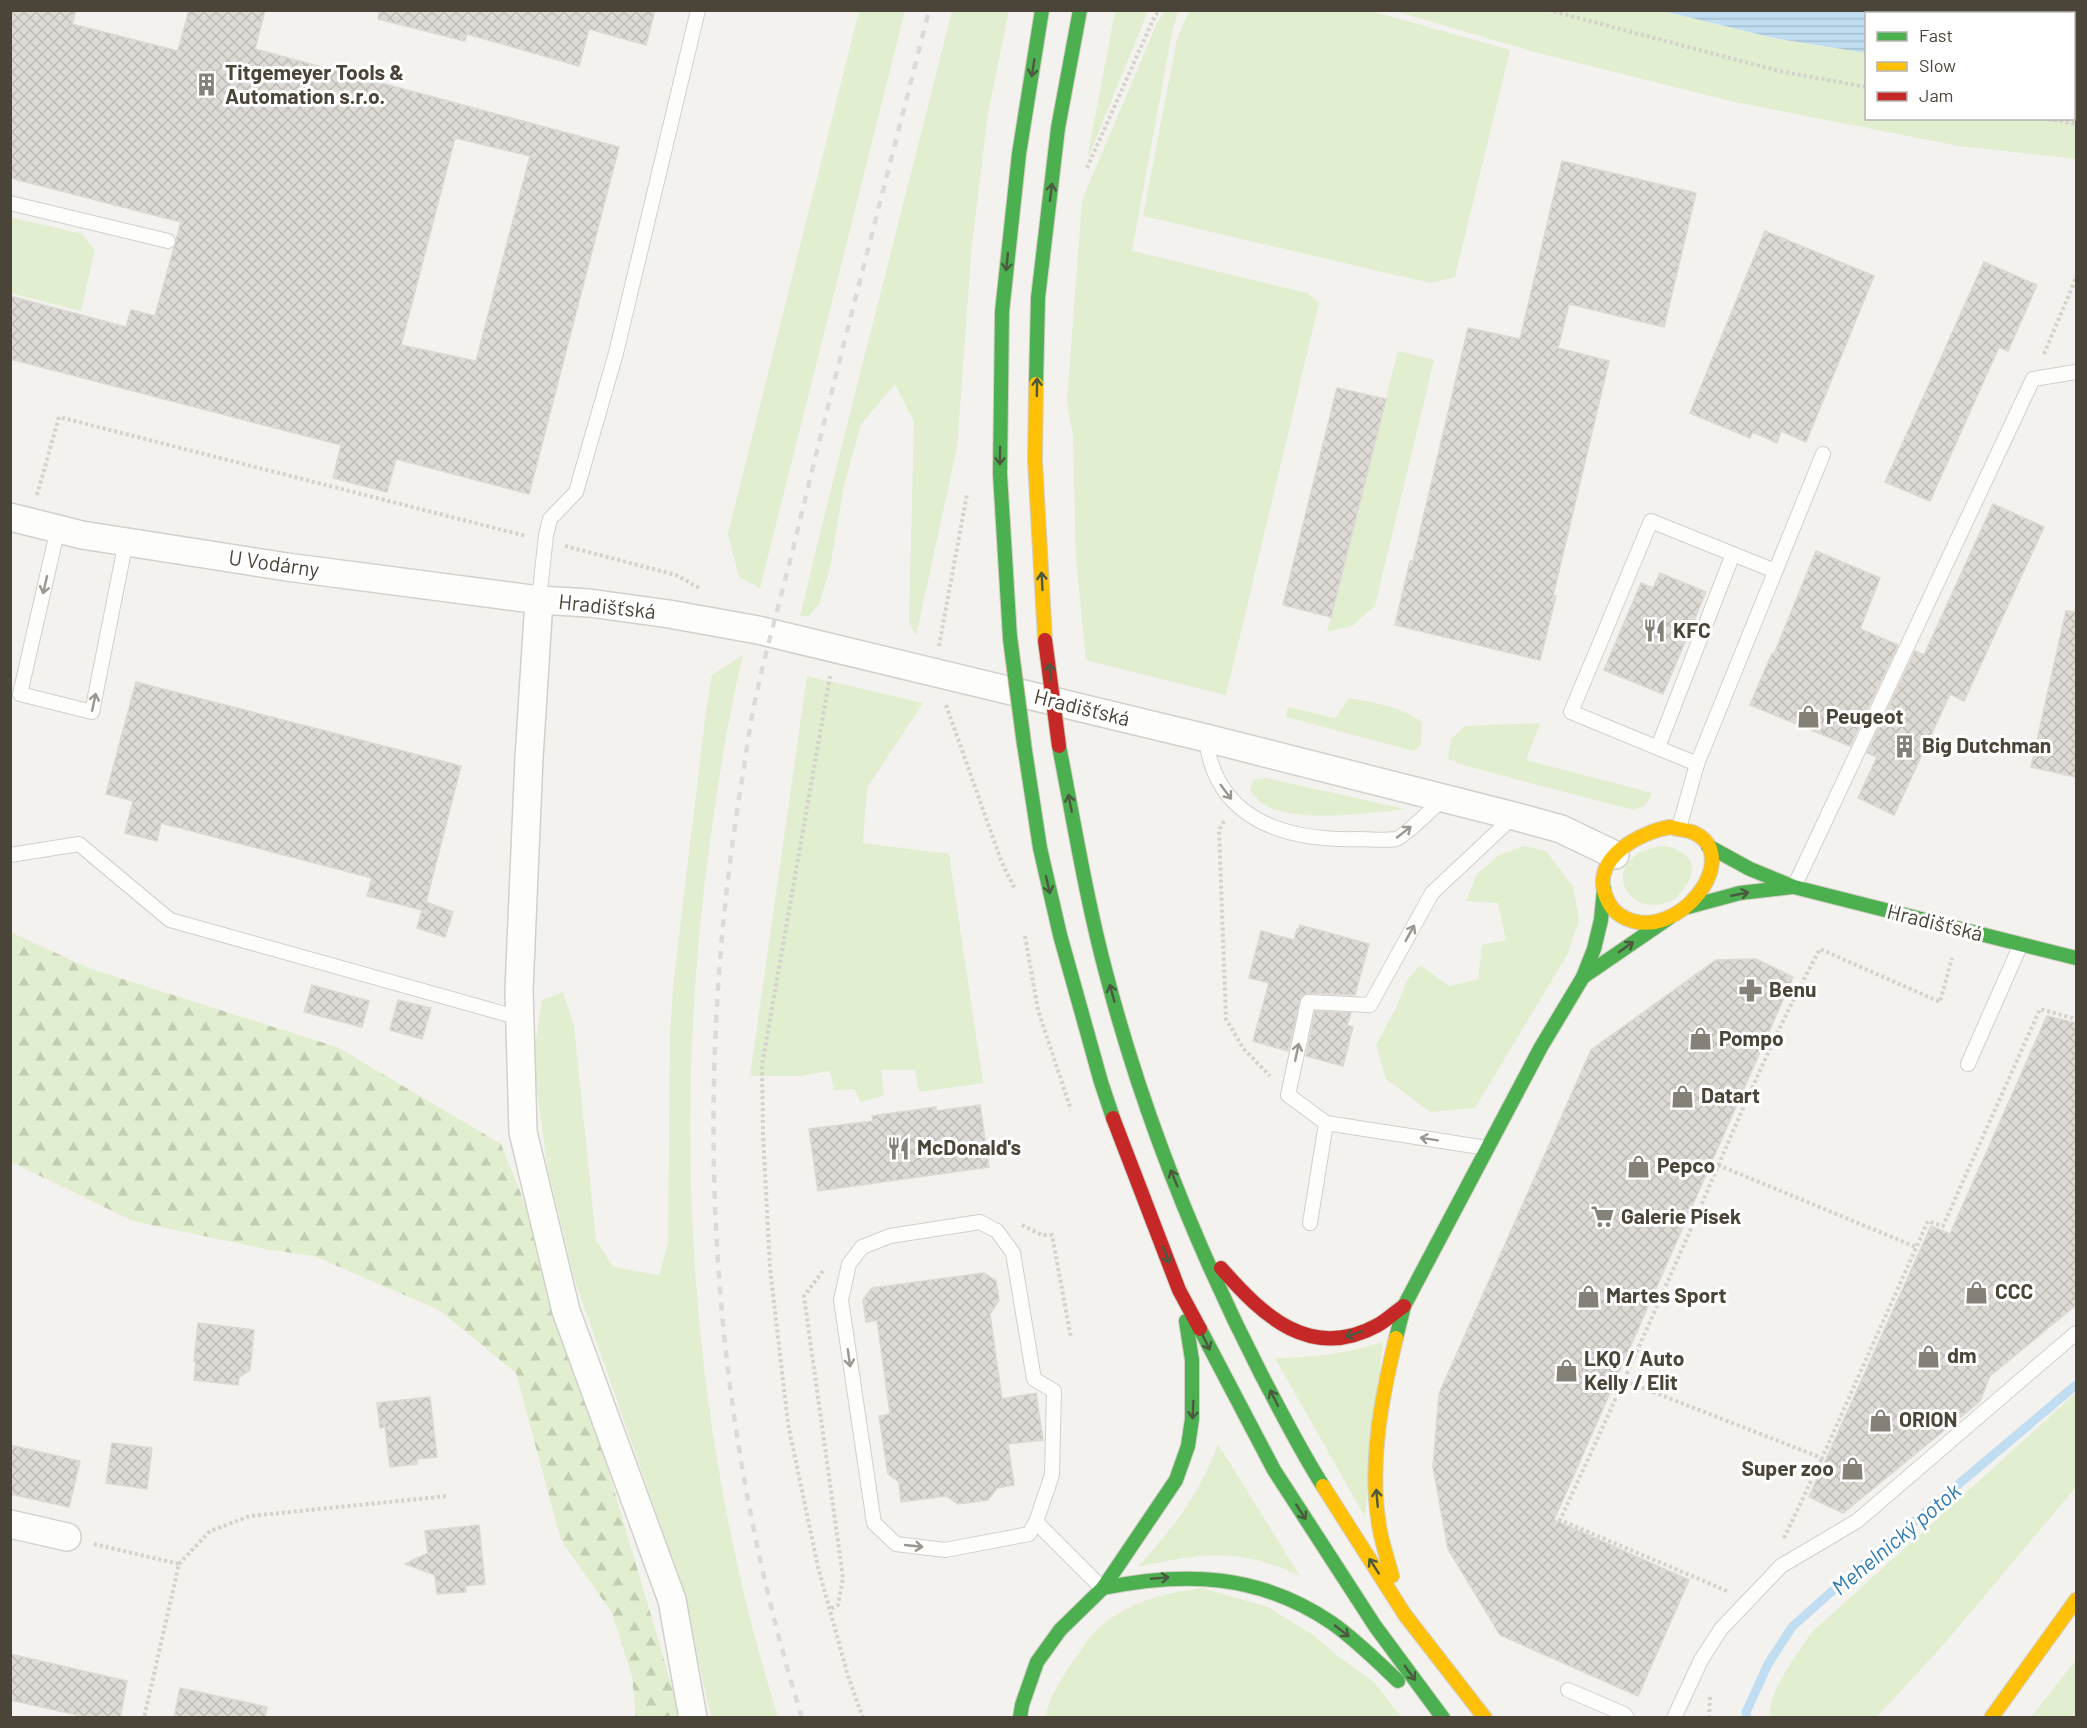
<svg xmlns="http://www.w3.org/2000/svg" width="2087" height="1728" viewBox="0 0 2087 1728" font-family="Barlow,sans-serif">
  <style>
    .green { fill: #e1eecf }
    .forest { fill: url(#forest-firs) }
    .water { fill: url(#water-rules) }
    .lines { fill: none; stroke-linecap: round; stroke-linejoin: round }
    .stream { stroke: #c0ddf1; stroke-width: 9 }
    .building { fill: url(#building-cross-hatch); stroke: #dcd9d4; stroke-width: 1.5; fill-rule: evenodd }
    .lane-casing { stroke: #d2d0cb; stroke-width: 16 }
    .street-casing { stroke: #d2d0cb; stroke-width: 30 }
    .fast-casing { stroke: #d3cfc5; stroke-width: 16 }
    .slow-casing { stroke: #d3cfc5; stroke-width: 16 }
    .jam-casing { stroke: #d3cfc5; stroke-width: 16 }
    .path { stroke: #d3d2cc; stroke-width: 4; stroke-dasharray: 3 3; stroke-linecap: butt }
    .lane { stroke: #fdfdfc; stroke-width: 14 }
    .street { stroke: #fdfdfc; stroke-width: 27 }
    .fast { stroke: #4caf50; stroke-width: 14 }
    .slow { stroke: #ffc107; stroke-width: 14 }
    .jam { stroke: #c62828; stroke-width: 14 }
    .rail { stroke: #dbdbda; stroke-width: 4.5; stroke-dasharray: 8 8; stroke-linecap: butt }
    .fast-bridge-casing { stroke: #ccbfa9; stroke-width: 16; stroke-linecap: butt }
    .jam-bridge-casing { stroke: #ccbfa9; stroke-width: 16; stroke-linecap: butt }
    .fast-bridge { stroke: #4caf50; stroke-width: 14 }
    .jam-bridge { stroke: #c62828; stroke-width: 14 }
    .oneway { stroke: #4b593e }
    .oneway2 { stroke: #9b9791 }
    .labels { text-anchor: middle; stroke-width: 6; stroke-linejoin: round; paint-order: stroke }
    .poi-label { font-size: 21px; font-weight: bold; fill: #4b4439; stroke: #fff; text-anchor: start }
    .street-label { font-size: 21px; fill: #4b4439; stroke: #fff }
    .water-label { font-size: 22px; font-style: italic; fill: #2e7ab2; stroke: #fff }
  </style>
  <defs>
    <pattern id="forest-firs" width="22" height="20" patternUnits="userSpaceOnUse" patternTransform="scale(1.5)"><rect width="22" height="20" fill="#e1eecf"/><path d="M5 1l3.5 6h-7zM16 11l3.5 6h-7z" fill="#c3cdb2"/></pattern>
    <pattern id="water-rules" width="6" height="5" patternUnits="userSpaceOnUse" patternTransform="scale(1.5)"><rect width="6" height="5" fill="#c0ddf1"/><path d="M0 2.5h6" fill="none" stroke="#a6bfcf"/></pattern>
    <pattern id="building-cross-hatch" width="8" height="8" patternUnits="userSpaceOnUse" patternTransform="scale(1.5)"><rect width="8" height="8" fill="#dedbd6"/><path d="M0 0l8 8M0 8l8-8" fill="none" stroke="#c0bdb8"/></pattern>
  </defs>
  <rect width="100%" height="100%" fill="#f4f2ee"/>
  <g class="green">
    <path d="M859 11H905L760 588 739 577 728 534Z"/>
    <path d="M952 11H1009L988 113 972 243 957 448 916 636 909 622 914 422 895 384 861 424 844 486 830 568 819 604 809 616H800L834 477Z"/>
    <path d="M1115 11H1148L1087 160Z"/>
    <path d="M1165 11H1179L1173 27 1132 251 1308 293 1319 303 1226 695 1086 660 1076 559 1073 437 1067 402 1082 200 1157 23Z"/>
    <path d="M1189 11H1371L1510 50 1455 277 1430 283 1143 216 1177 39Z"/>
    <path d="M1395 11H1663L1774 38 1866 53V118H2074V68H2076V159L1959 146 1735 102 1531 51Z"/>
    <path d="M10 217 82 234 95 250 81 311 11 293Z"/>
    <path d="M1398 351 1434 360 1375 606 1352 626 1327 632Z"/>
    <path d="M743 655C728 716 719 779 710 841 670 1133 690 1436 778 1717H711L683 1589 575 1281 547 1165 533 1061 542 1000 563 992 574 1026 596 1240 613 1267 659 1275 668 1243 670 1036 673 987 706 711 712 675Z"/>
    <path d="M807 676 923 703 867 788 863 843 949 854 983 1083 919 1092 915 1070H881L884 1095 861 1102 854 1089 834 1090 830 1071 800 1076H750Z"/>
    <path d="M1349 698C1379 704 1396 705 1422 722L1421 744 1414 751 1286 717 1288 707 1335 718Z"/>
    <path d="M1540 723 1526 760 1652 793 1645 806 1633 810 1466 766 1448 759 1451 739 1465 726Z"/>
    <path d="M1266 778 1406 809C1369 813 1289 825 1259 801 1256 798 1253 793 1250 790L1254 780Z"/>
    <path d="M1524 846 1546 851 1573 886 1579 921 1567 955 1475 1108 1430 1112 1386 1079 1376 1045 1396 1008 1407 980 1420 965 1449 986 1478 979 1482 945 1506 940 1498 903 1466 901 1477 874 1499 855Z"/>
    <path d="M1660 846C1677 846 1700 859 1690 879 1687 886 1680 893 1675 899 1631 922 1603 872 1641 852 1647 849 1654 848 1660 846Z"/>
    <path d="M1383 1342 1365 1517 1275 1358C1312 1358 1347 1353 1383 1342Z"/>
    <path d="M2076 1393V1487L1944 1644 1877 1717H1770C1767 1693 1798 1652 1812 1632Z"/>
    <path d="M1218 1444 1300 1576C1238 1547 1202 1553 1138 1567 1174 1526 1199 1496 1218 1444Z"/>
    <path d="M1202 1588 1268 1607 1313 1635 1340 1658 1374 1682 1401 1717 1045 1718C1050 1695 1061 1679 1074 1660 1080 1653 1084 1644 1090 1637 1122 1603 1158 1594 1202 1588Z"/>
    <path d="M2076 1660V1717H2031Z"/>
  </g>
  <path class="forest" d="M10 932 91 969 337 1047 501 1144 543 1249 681 1717H636L632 1676 612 1613 561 1540 516 1373 439 1310 314 1256 270 1250 133 1221 11 1162Z"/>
  <path class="water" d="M1663 11H2076V68H2074V14H1866V53L1774 38Z"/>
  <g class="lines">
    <path class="stream" d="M1747 1718 1746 1712 1768 1664 1792 1627 1831 1592 2076 1385"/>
  </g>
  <g class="building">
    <path d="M10 10H76L72 24 178 51 189 10H265L255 49 619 147 529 494 396 459 387 492 333 478 341 445 10 359V296L126 327 131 310 155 316 181 222 10 178ZM455 138 530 156 476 361 401 345Z"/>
    <path d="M379 10H655L646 45 589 29 579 66 467 34 465 41 378 19Z"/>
    <path d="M1562 161 1696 193 1664 327 1569 304 1558 348 1609 361 1553 596H1556L1540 660 1395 625 1410 561H1413L1468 328 1520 339Z"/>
    <path d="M1765 231 1874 276 1806 442 1781 431 1777 443 1753 432 1750 438 1690 413Z"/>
    <path d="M1984 262 2037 285 2008 351 1999 347 1930 501 1885 482Z"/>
    <path d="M1337 388 1386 399 1331 617 1283 605Z"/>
    <path d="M1993 504 2044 527 1964 701 1950 694 1894 815 1858 798 1877 757 1867 753 1915 651 1924 655Z"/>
    <path d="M1816 551 1880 578 1860 629 1898 645 1850 746 1750 705 1772 653 1774 654Z"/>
    <path d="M1660 573 1706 592 1663 694 1604 670 1641 583 1653 588Z"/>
    <path d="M2066 611 2076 612V777L2031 767Z"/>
    <path d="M136 682 461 766 426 902 453 912 445 937 417 928 422 910 367 896 372 878 161 823 157 841 125 833 133 801 106 794Z"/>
    <path d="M1300 925 1369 944 1355 995 1308 993 1301 997 1288 1051 1253 1041 1269 983 1249 978 1261 931 1294 940 1297 929H1299Z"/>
    <path d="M1756 959 1793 977 1554 1520 1689 1580 1638 1696 1500 1635 1448 1549 1433 1467 1439 1394 1591 1050 1716 960Z"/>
    <path d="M312 985 369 1001 362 1027 304 1012Z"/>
    <path d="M398 1000 431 1008 422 1039 390 1030Z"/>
    <path d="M1315 1011 1351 1013 1347 1025 1353 1027 1343 1066 1306 1056Z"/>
    <path d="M2047 1016 2076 1023V1305L1990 1376 1980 1401 1843 1513 1809 1497 1931 1226 1950 1234Z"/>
    <path d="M980 1105 989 1167 818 1191 809 1129 873 1121 872 1116 936 1107V1111Z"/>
    <path d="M984 1273 996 1281 999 1300 990 1314 1002 1399 1036 1393 1043 1440 1008 1444 1014 1485 997 1488 988 1500 958 1504 946 1496 901 1502 899 1482 888 1474 879 1416 890 1414 877 1320 866 1322 863 1300 872 1288Z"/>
    <path d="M198 1323 254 1330 250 1370 239 1377 238 1385 194 1380 196 1361H194Z"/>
    <path d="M430 1397 437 1457 417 1459V1464L390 1467 385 1427 380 1428 377 1403Z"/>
    <path d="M112 1443 152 1448 147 1489 106 1483Z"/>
    <path d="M10 1445 80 1461 69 1507 10 1494Z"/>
    <path d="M479 1525 485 1584 465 1586 466 1592 437 1594 435 1575 405 1564 428 1553 425 1531Z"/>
    <path d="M10 1654 127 1681 120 1718H90L10 1700Z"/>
    <path d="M180 1688 267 1707 265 1718H174Z"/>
  </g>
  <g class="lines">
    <defs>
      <g id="lane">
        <path d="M10 203 168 241"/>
        <path d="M58 528 20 694 92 712 126 541"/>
        <path d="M539 600 546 535 550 519 576 492 616 353 698 10"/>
        <path d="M1206 738C1215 821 1287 841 1359 839 1371 839 1384 841 1396 839 1404 837 1436 805 1444 798"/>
        <path d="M1658 747 1733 554"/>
        <path d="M1697 764 1571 712 1651 521 1775 571"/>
        <path d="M1679 828 1697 764 1823 454"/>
        <path d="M10 855 79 844 170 920 520 1018"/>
        <path d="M1794 887 2033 379 2076 372"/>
        <path d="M1968 1064 2021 944"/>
        <path d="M1487 1148 1326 1123 1288 1095 1308 1002 1370 1005 1432 893 1514 816"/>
        <path d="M1310 1223 1326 1123"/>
        <path d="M1036 1522 1029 1534 945 1550 896 1544 874 1523 841 1300 849 1264 862 1247 890 1236 980 1222 997 1231 1013 1253 1034 1379 1054 1391 1052 1475 1036 1522 1102 1588"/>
        <path d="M1568 1690 1624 1714 1627 1718"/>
        <path d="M1674 1718 1701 1660 1721 1629 1781 1566 1857 1521 2076 1333"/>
      </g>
      <g id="street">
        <path d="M10 517 82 535 287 567 539 600 589 603 669 614 758 630 1206 738 1514 816 1561 829 1615 855"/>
        <path d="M539 600 529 758 519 990 523 1132 566 1311 672 1600 693 1718"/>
        <path d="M10 1524 67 1537"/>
      </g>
      <g id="fast">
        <path d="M1036 384 1038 298 1058 128 1080 10"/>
        <path d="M1010 638 1000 474 1002 312 1019 154 1042 10"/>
        <path d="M1024 744 1040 848 1060 935 1101 1082 1113 1118"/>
        <path d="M1059 746C1074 822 1086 898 1106 973 1142 1111 1196 1247 1261 1374 1281 1412 1300 1450 1323 1486"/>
        <path d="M1708 846 1750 869 1794 887 2076 958"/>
        <path d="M1688 907 1740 893 1792 887"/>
        <path d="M1583 977 1669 918"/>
        <path d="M1200 1329 1274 1470 1375 1626 1443 1718"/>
        <path d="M1396 1338 1404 1306 1541 1047 1583 977 1594 949 1601 920 1604 889"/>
        <path d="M1103 1588C1186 1571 1260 1574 1332 1623 1356 1640 1377 1661 1398 1681"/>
        <path d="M1020 1718 1022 1705 1037 1662 1060 1630 1103 1588 1176 1480 1188 1446 1192 1419V1360L1186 1321"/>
      </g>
      <g id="slow">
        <path d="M1036 384 1035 461 1045 640"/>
        <path d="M1670 827C1677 829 1685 830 1692 832 1746 854 1679 944 1625 918 1614 913 1609 905 1605 894 1592 857 1641 832 1670 827Z"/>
        <path d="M1323 1486 1405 1615 1485 1718"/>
        <path d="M1392 1576C1388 1561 1383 1546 1380 1531 1368 1467 1381 1400 1396 1338"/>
        <path d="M1991 1718 2076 1600"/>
      </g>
      <g id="jam">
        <path d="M1113 1118 1179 1290 1200 1329"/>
        <path d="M1221 1268C1263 1316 1311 1362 1378 1325 1387 1320 1395 1312 1404 1306"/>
      </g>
    </defs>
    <use href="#lane" class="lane-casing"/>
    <use href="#street" class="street-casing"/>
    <use href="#fast" class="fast-casing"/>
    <use href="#slow" class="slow-casing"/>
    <use href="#jam" class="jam-casing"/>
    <g class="path">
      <path d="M1548 10 1779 71 1866 87"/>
      <path d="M2042 118 2076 124"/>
      <path d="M1087 168 1153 20 1159 10"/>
      <path d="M2044 354 2076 278"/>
      <path d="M37 495 59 417 526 536"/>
      <path d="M565 546 676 575 701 589"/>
      <path d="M939 646 967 494"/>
      <path d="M830 676 762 1065 763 1134 770 1268 788 1424 818 1567 848 1676 863 1718"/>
      <path d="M946 705 1002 863 1015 889"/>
      <path d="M1224 821 1219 830 1226 1019 1243 1048 1270 1076"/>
      <path d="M1025 936 1038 1010 1071 1110"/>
      <path d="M1718 1165 1916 1247"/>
      <path d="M1022 1225 1042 1235H1052L1071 1338"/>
      <path d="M823 1271 804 1296 843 1578 838 1605 830 1609"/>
      <path d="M1625 1381 1822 1458 1928 1221 1943 1226 2040 1009 2076 1019"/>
      <path d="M1784 1538 1822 1458"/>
      <path d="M94 1544 179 1564 144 1718"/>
      <path d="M179 1564 210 1531 250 1516 448 1496"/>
      <path d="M1727 1591 1560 1520C1607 1419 1652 1318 1696 1217 1735 1127 1773 1035 1820 949L1940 1002 1952 958"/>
      <path d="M1709 1718 1710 1697"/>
    </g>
    <use href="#lane" class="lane"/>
    <use href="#street" class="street"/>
    <use href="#fast" class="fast"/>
    <use href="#slow" class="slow"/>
    <use href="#jam" class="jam"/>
    <path class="rail" d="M802 1718C709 1418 691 1101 740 792 745 764 748 734 754 706 765 652 781 598 794 545 837 366 884 189 929 10"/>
    <defs>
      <path id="fast-bridge" d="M1010 638 1024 744"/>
      <path id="jam-bridge" d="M1045 640 1059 746"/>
    </defs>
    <use href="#fast-bridge" class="fast-bridge-casing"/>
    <use href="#jam-bridge" class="jam-bridge-casing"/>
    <use href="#fast-bridge" class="fast-bridge"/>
    <use href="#jam-bridge" class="jam-bridge"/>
  </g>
  <defs><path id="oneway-shaft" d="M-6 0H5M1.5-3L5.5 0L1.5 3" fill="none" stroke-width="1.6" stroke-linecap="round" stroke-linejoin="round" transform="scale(1.5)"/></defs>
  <g class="oneway">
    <use href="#oneway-shaft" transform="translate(1033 68) rotate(99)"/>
    <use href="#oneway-shaft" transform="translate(1051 192) rotate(-83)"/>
    <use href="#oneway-shaft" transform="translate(1007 262) rotate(96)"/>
    <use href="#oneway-shaft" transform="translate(1037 387) rotate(-89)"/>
    <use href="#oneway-shaft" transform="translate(1000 456) rotate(91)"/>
    <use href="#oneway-shaft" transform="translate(1042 581) rotate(-93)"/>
    <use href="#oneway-shaft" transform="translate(1050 672) rotate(-97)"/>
    <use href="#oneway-shaft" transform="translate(1070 803) rotate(-101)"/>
    <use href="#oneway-shaft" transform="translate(1048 885) rotate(77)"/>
    <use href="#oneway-shaft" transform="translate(1740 894) rotate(-11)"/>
    <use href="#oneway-shaft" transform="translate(1626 947) rotate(-35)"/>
    <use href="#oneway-shaft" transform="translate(1112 993) rotate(-106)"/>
    <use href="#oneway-shaft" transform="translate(1174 1178) rotate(-112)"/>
    <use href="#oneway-shaft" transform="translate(1166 1255) rotate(69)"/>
    <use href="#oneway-shaft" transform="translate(1354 1334) rotate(162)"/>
    <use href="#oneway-shaft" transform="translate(1206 1342) rotate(63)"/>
    <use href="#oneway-shaft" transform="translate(1274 1398) rotate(-117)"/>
    <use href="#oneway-shaft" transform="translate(1193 1410) rotate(92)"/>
    <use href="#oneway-shaft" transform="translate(1377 1498) rotate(-95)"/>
    <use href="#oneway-shaft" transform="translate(1301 1512) rotate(57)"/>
    <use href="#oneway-shaft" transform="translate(1374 1566) rotate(-123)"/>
    <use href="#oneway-shaft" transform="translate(1160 1578) rotate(-5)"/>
    <use href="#oneway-shaft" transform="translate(1342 1631) rotate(38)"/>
    <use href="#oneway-shaft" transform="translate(1410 1673) rotate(54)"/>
  </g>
  <g class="oneway2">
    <use href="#oneway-shaft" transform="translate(45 585) rotate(103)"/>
    <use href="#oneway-shaft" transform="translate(94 702) rotate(-78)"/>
    <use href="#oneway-shaft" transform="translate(1226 792) rotate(53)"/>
    <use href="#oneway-shaft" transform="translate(1404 832) rotate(-38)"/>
    <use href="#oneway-shaft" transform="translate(1410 933) rotate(-61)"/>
    <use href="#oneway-shaft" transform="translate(1297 1052) rotate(-78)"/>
    <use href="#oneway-shaft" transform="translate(1429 1139) rotate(-171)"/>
    <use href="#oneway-shaft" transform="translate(849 1358) rotate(82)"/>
    <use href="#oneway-shaft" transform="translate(914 1546) rotate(6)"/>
  </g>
  <defs>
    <symbol id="building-bare" viewBox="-9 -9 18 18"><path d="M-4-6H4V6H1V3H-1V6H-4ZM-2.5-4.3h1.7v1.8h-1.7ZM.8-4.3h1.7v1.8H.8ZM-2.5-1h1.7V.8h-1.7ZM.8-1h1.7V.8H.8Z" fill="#868178" stroke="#fff" stroke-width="2.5" paint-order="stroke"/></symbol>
    <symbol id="restaurant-bare" viewBox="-9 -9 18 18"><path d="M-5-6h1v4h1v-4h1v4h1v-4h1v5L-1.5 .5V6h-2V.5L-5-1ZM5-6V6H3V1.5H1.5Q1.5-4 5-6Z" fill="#868178" stroke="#fff" stroke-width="2.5" paint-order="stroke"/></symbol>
    <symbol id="shop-bare" viewBox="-9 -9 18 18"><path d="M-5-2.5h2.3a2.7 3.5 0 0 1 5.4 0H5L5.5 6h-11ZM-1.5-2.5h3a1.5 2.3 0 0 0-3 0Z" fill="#868178" stroke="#fff" stroke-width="2.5" paint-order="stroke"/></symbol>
    <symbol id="pharmacy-bare" viewBox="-9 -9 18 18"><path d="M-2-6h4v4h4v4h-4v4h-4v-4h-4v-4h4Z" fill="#868178" stroke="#fff" stroke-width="2.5" paint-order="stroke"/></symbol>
    <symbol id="supermarket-bare" viewBox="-9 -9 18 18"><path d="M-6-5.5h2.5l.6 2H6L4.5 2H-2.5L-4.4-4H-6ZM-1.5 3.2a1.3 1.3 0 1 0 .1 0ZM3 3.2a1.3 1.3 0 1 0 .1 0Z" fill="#868178" stroke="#fff" stroke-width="2.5" paint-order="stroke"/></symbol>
  </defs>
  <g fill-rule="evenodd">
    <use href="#building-bare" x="190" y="68" width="33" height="33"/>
    <use href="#restaurant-bare" x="1638" y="614" width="33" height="33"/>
    <use href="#shop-bare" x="1792" y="700" width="33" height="33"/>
    <use href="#building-bare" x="1888" y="730" width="33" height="33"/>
    <use href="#pharmacy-bare" x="1734" y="974" width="33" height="33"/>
    <use href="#shop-bare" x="1684" y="1022" width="33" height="33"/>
    <use href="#shop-bare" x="1666" y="1080" width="33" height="33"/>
    <use href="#restaurant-bare" x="882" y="1132" width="33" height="33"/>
    <use href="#shop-bare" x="1622" y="1150" width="33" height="33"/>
    <use href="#supermarket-bare" x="1586" y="1200" width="33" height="33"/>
    <use href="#shop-bare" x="1960" y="1276" width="33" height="33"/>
    <use href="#shop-bare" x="1572" y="1280" width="33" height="33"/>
    <use href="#shop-bare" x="1912" y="1340" width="33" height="33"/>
    <use href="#shop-bare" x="1550" y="1354" width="33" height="33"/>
    <use href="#shop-bare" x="1864" y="1404" width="33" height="33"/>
    <use href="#shop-bare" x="1836" y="1452" width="33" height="33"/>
  </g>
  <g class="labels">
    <g class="poi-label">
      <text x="225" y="80">Titgemeyer Tools &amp;<tspan x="225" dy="24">Automation s.r.o.</tspan></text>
      <text x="1673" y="638">KFC</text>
      <text x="1826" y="724">Peugeot</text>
      <text x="1922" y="753">Big Dutchman</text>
      <text x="1769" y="997">Benu</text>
      <text x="1719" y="1046">Pompo</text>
      <text x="1701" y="1103">Datart</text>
      <text x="917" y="1155">McDonald's</text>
      <text x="1657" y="1173">Pepco</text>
      <text x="1621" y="1224">Galerie Písek</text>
      <text x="1995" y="1299">CCC</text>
      <text x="1606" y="1303">Martes Sport</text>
      <text x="1947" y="1363">dm</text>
      <text x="1584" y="1366">LKQ / Auto<tspan x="1584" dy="24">Kelly / Elit</tspan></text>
      <text x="1899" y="1427">ORION</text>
      <text x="1834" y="1476" text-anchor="end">Super zoo</text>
    </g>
    <g class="street-label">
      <text transform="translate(274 564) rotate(8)" y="7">U Vodárny</text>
      <text transform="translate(607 607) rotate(6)" y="7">Hradišťská</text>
      <text transform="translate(1082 708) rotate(14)" y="7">Hradišťská</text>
      <text transform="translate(1935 923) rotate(14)" y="7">Hradišťská</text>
    </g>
    <g class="water-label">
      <text transform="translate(1896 1539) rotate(-40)" y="8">Mehelnický potok</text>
    </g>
  </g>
  <rect width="2087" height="1728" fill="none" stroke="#4b4439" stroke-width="24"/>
  <rect x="1865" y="12" width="210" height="108" fill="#ffffff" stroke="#b7b4b0" stroke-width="1.5"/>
  <rect x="1877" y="32" width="30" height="9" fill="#4caf50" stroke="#b7b4b0" stroke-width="1.5"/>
  <text x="1919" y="42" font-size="18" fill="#4b4439">Fast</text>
  <rect x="1877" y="62" width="30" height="9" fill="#ffc107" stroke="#b7b4b0" stroke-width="1.5"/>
  <text x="1919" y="72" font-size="18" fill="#4b4439">Slow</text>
  <rect x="1877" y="92" width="30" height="9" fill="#c62828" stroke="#b7b4b0" stroke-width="1.5"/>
  <text x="1919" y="102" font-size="18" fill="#4b4439">Jam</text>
</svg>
